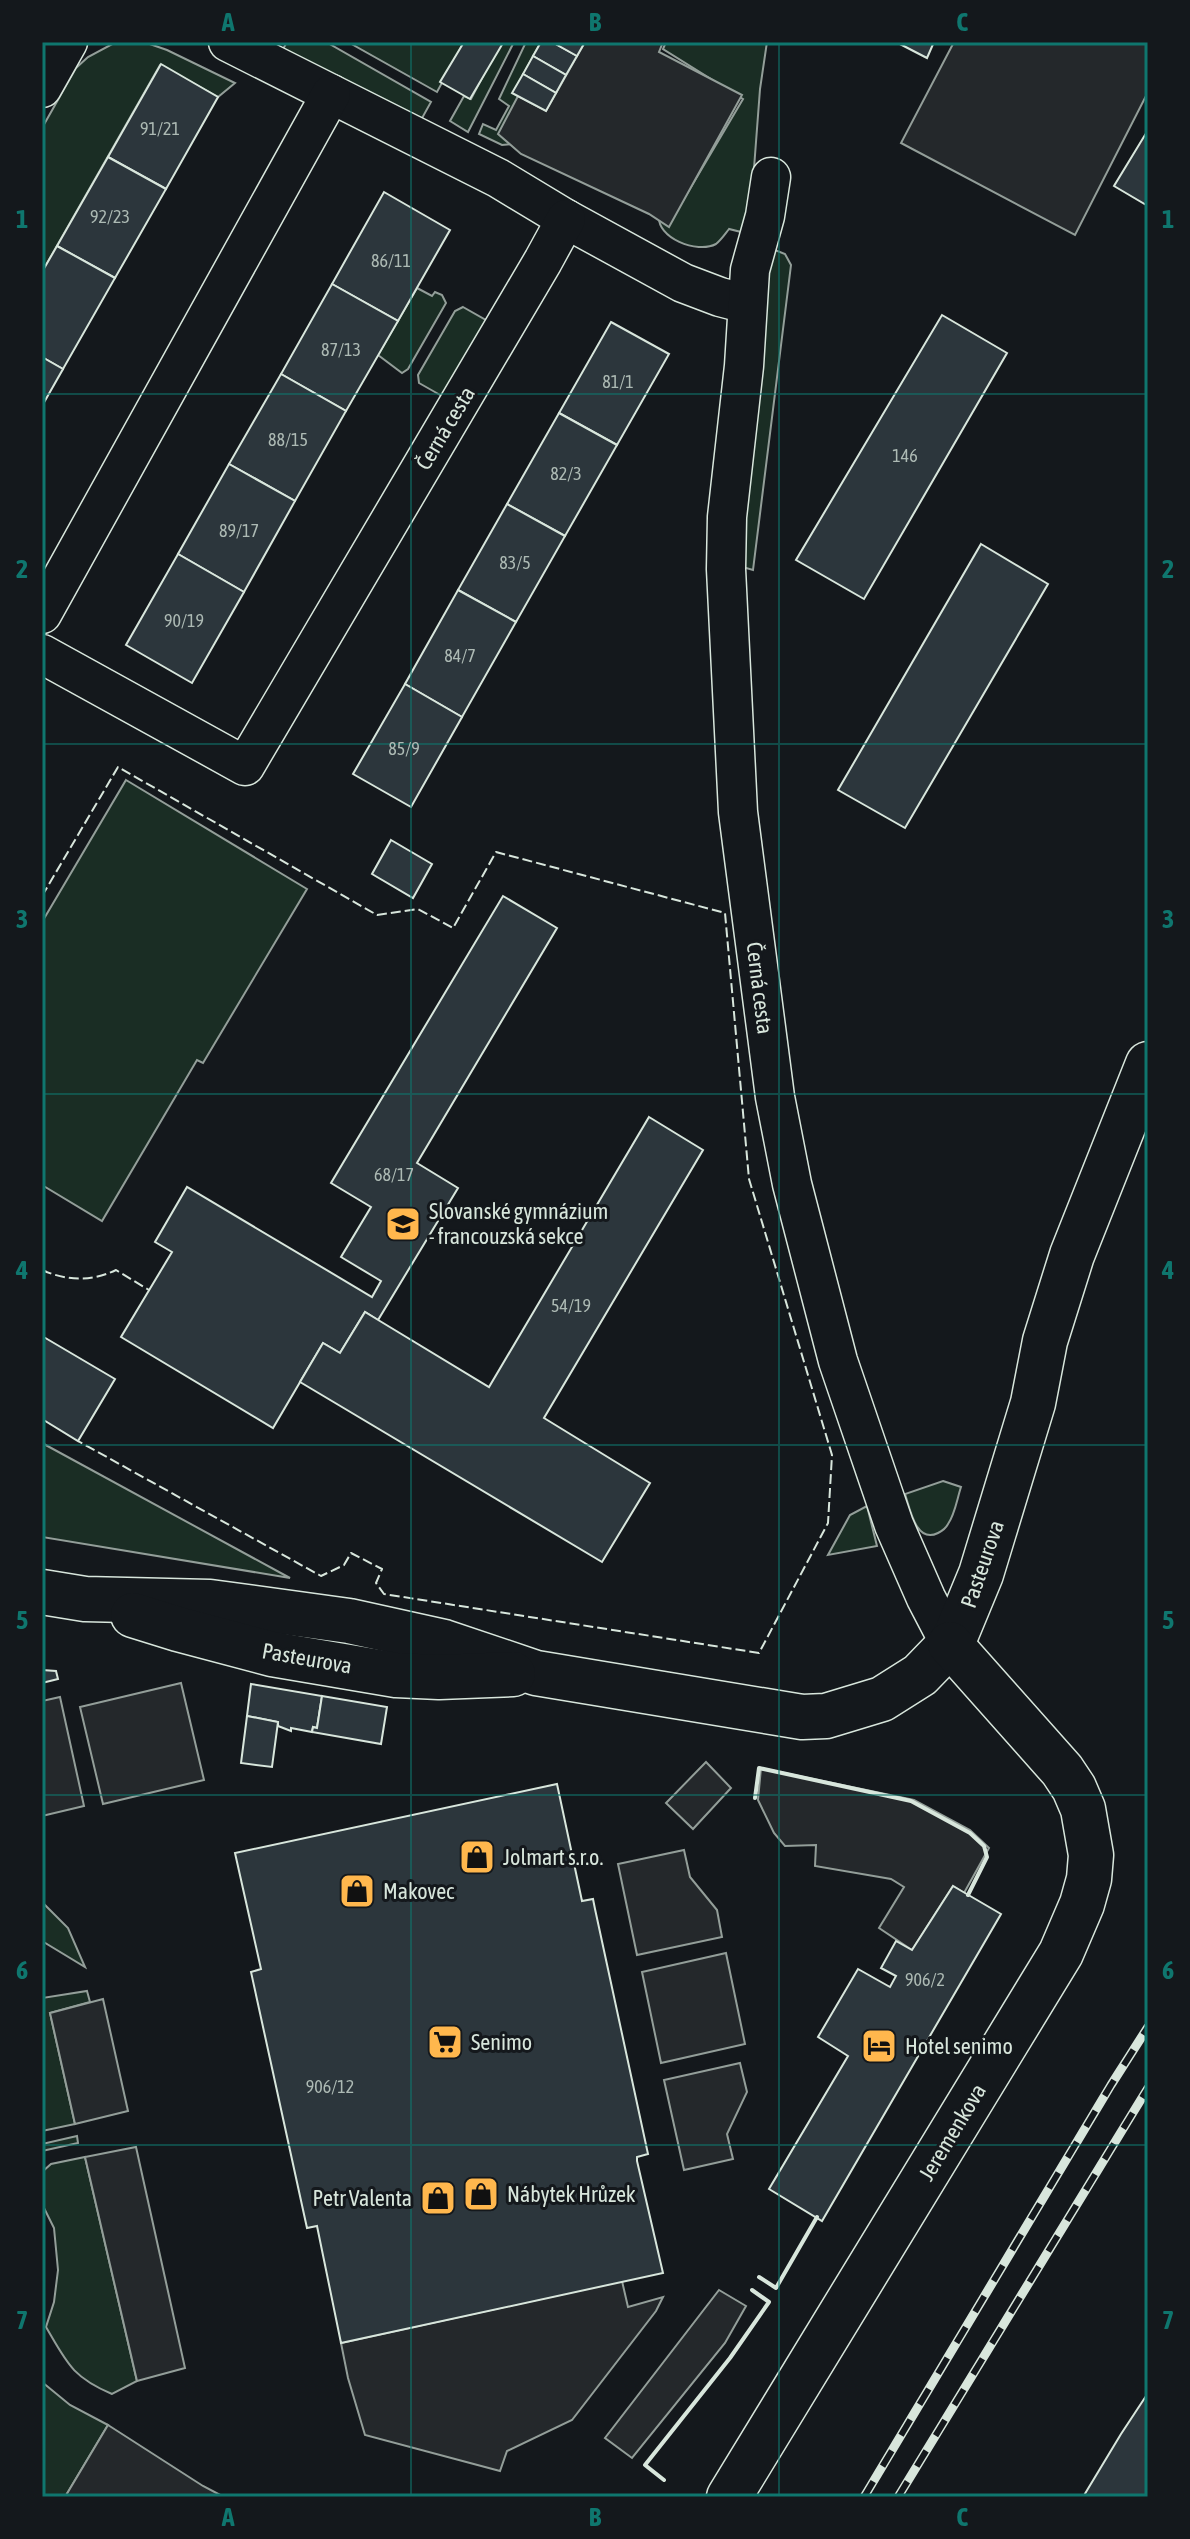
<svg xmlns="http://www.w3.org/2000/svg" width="1190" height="2539" viewBox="0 0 1190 2539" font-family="'Asap Condensed',sans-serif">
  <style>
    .green { fill: #1a2d24; stroke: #939e99; stroke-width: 2 }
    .parking { fill: #24282b; stroke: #939e99; stroke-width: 2 }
    .building { fill: #2c363c; stroke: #d8e6dc; stroke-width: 2 }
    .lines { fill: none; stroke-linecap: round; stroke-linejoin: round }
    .street-casing { stroke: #d8e6dc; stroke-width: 41 }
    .secondary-casing { stroke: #d8e6dc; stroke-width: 47 }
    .street { stroke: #14181c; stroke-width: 38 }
    .secondary { stroke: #14181c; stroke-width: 44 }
    .rail-casing { stroke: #d8e6dc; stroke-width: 9 }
    .rail { stroke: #14181c; stroke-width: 6; stroke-dasharray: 18; stroke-linecap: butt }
    .fence { stroke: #d8e6dc; stroke-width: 2; stroke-dasharray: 10 4; stroke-linecap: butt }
    .wall { stroke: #d8e6dc; stroke-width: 4 }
    .grid { fill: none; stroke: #0f766e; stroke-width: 2; stroke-opacity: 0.55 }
    .labels { text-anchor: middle; stroke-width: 6; stroke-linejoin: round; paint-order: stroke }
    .number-label { font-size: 18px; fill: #adbab4 }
    .street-label { font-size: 22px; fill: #d8e6dc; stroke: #14181c }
    .poi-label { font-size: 22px; fill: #d8e6dc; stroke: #14181c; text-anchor: start }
    .neatline { fill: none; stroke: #0f766e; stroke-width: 3 }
    .grid-label { font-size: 26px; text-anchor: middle; font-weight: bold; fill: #0f766e }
  </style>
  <rect width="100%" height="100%" fill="#14181c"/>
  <g class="green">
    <path d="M116 42H144L167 50 235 83 218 97 160 65 42 272V128L76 68 88 57Z"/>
    <path d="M287 42H326L431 102 421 120 283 49Z"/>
    <path d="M348 42H464L437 92Z"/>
    <path d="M501 42H514L468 132 450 121 464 96 471 99Z"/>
    <path d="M526 42H541L513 93 524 99 512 144 502 145 479 134 483 124 496 130 509 106 499 99Z"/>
    <path d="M666 42H767L760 89 751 208 745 233 729 229C725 234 721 240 716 244 697 254 656 238 659 215L672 219 743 99 663 49Z"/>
    <path d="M770 248 785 254 791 265 753 570 732 564Z"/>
    <path d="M417 288 432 296 435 292 442 295 446 303 408 369 402 373 378 355Z"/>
    <path d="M463 307 491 323 449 400 419 383 418 375 455 311Z"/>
    <path d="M126 780 307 889 203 1063 197 1060 102 1221 42 1185V922Z"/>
    <path d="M42 1443 290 1578 42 1537Z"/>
    <path d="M943 1481 961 1487C957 1499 955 1514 948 1524 946 1528 942 1531 938 1533 916 1544 910 1509 905 1494Z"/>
    <path d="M867 1506 877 1546 828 1555 850 1515Z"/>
    <path d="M42 1902 68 1928 85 1967 42 1941Z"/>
    <path d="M87 1991 90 2002 50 2013 75 2124 42 2131V1998Z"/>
    <path d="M77 2136 78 2143 42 2151V2144Z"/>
    <path d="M85 2157 137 2381 112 2394C72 2377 67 2363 46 2327L54 2302 58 2270 54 2228 42 2204V2172L51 2164Z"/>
    <path d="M42 2382 70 2405 108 2425 65 2497H42Z"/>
  </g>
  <g class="parking">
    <path d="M585 42H663L659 52 742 95 669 227 649 214 521 154 498 134 518 96 546 111Z"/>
    <path d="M954 42H1148V92L1075 235 901 143Z"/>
    <path d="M181 1683 204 1780 103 1804 80 1707Z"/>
    <path d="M60 1697 84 1806 42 1816V1701Z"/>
    <path d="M706 1762 731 1788 693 1829 666 1803Z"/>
    <path d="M761 1768 914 1800 970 1830 989 1848 964 1893 953 1886 912 1950 879 1928 904 1887 891 1879 815 1866 816 1845 785 1846 774 1833 758 1800Z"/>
    <path d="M684 1850 690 1877 717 1910 722 1937 637 1955 618 1864Z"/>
    <path d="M726 1953 745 2044 661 2063 642 1972Z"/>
    <path d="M103 1999 128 2111 75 2124 50 2013Z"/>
    <path d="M740 2063 747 2092 727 2134 733 2159 684 2170 664 2080Z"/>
    <path d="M136 2147 185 2368 137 2381 85 2157Z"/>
    <path d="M622 2281 628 2307 663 2297 656 2311 572 2420 507 2451 500 2471 365 2435 348 2378 341 2343Z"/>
    <path d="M719 2290 746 2306 725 2343 632 2458 605 2438Z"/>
    <path d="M108 2425 203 2486 224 2497H65Z"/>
  </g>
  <g class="building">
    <path d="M464 42 503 43 470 99 440 82Z"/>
    <path d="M541 42H552L577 56 566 75 533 56Z"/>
    <path d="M552 42H585L577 56Z"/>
    <path d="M896 42H934L927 58Z"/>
    <path d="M533 56 566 75 556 93 523 74Z"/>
    <path d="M161 64 218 97 166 189 108 157Z"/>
    <path d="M523 74 556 93 546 111 512 93Z"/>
    <path d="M1148 130V206L1114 186Z"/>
    <path d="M108 157 166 189 115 278 57 246Z"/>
    <path d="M384 192 450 230 398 321 332 284Z"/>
    <path d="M57 246 115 278 63 369 42 357V272Z"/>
    <path d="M332 284 398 321 346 411 281 374Z"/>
    <path d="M942 315 1007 353 864 599 796 560Z"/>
    <path d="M611 322 669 354 617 445 559 413Z"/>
    <path d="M42 357 63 369 42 406Z"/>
    <path d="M281 374 346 411 295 501 229 464Z"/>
    <path d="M559 413 617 445 565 536 507 504Z"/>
    <path d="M229 464 295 501 244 592 178 554Z"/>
    <path d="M507 504 565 536 516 622 458 590Z"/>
    <path d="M981 544 1048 584 905 828 838 790Z"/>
    <path d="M178 554 244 592 192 683 126 645Z"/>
    <path d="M458 590 516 622 462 717 405 684Z"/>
    <path d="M405 684 462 717 411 807 353 774Z"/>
    <path d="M391 840 432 864 413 898 372 874Z"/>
    <path d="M503 896 557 928 417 1163 458 1188 378 1320 365 1312 340 1353 323 1343 273 1428 121 1337 172 1252 155 1242 187 1187 372 1297 381 1281 341 1257 371 1207 331 1183Z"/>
    <path d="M649 1117 703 1150 544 1418 650 1483 602 1562 300 1382 323 1343 340 1353 365 1312 489 1387Z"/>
    <path d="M42 1336 115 1379 78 1441 42 1419Z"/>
    <path d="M42 1670 56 1671 58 1679 42 1683Z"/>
    <path d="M251 1684 322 1696 317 1728 313 1727 312 1732 291 1728V1731L278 1726V1722L247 1716Z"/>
    <path d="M322 1696 387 1707 381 1744 312 1732 313 1727 317 1728Z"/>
    <path d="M247 1716 278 1722 272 1767 241 1763Z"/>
    <path d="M557 1784 582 1901 593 1899 595 1909 648 2154 637 2157V2161L663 2273 341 2343 317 2226 307 2228 251 1972 261 1969 235 1853Z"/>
    <path d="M953 1886 1001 1914 822 2221 769 2189 848 2056 818 2037 858 1969 890 1987 896 1976 881 1968 896 1941 912 1950Z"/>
    <path d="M1148 2393V2497H1083L1121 2434Z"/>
  </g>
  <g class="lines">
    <defs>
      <g id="street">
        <path d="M228 42 498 178 566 219 683 283 720 297 747 304"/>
        <path d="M42 88 68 42"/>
        <path d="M771 177 765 216 750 270 744 366 727 517 726 569 738 812 775 1097 792 1184 838 1361 894 1525 926 1598 950 1644"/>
        <path d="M42 614 331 94"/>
        <path d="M42 654 245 766 543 261 566 219"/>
      </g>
      <g id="secondary">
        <path d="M42 1592 85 1599 210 1602 349 1621 444 1642 536 1673 802 1717 826 1716 882 1699 920 1675 950 1644 957 1632 981 1574 1033 1403 1045 1341 1072 1255 1148 1064"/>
        <path d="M133 1615 178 1629 272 1654 396 1675 439 1677 513 1674"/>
        <path d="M729 2497 1061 1953 1082 1904 1089 1879 1091 1855 1083 1809 1074 1788 1062 1770 950 1644"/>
      </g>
    </defs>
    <use href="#street" class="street-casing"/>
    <use href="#secondary" class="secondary-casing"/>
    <use href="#street" class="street"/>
    <use href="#secondary" class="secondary"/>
    <defs>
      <g id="rail">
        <path d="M864 2497 1111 2085 1148 2027"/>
        <path d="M898 2497 1148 2088"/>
      </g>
    </defs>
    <use href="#rail" class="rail-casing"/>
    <use href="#rail" class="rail"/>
    <g class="fence">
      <path d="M42 896 118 767 377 915 418 909 453 928 496 852 725 913 749 1179 832 1455 828 1523 759 1653 384 1594 376 1583 382 1569 351 1553 344 1565 321 1576 78 1441"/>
      <path d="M42 1270C67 1281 91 1282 116 1270L149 1290"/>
    </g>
    <g class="wall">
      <path d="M755 1798 759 1768 911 1801 970 1833 984 1846 987 1857 968 1895"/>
      <path d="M759 2277 776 2288 817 2217"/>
      <path d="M664 2480 645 2465 730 2358 769 2302 752 2290"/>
    </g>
  </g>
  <path class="grid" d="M411 42V2497M779 42V2497M42 394H1148M42 744H1148M42 1094H1148M42 1445H1148M42 1795H1148M42 2145H1148"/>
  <defs>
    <symbol id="university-square" viewBox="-11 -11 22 22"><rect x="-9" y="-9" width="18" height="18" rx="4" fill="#ffb74d" stroke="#14181c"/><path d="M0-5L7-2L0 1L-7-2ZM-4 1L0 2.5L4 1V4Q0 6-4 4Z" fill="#111"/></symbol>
    <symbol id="shop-square" viewBox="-11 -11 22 22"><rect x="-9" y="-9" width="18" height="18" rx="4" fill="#ffb74d" stroke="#14181c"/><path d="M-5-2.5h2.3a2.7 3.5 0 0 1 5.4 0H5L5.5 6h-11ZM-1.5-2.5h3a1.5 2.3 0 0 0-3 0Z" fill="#111"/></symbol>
    <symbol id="supermarket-square" viewBox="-11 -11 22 22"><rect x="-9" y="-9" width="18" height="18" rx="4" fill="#ffb74d" stroke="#14181c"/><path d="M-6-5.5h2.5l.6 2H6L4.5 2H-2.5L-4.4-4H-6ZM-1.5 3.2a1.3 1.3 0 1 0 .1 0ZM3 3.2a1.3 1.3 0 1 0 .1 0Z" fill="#111"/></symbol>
    <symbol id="hotel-square" viewBox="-11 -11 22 22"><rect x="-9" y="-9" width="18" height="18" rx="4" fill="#ffb74d" stroke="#14181c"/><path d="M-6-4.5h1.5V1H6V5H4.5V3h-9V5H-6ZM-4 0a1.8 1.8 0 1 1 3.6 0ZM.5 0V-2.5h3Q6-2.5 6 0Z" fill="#111"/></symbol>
  </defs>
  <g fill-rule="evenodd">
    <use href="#university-square" x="383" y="1204" width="40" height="40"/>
    <use href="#shop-square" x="457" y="1837" width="40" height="40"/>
    <use href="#shop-square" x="337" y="1871" width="40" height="40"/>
    <use href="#supermarket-square" x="425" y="2022" width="40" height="40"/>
    <use href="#hotel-square" x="859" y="2026" width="40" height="40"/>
    <use href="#shop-square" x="461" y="2174" width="40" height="40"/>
    <use href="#shop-square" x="418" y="2178" width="40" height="40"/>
  </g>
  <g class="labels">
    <g class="number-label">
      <text x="160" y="135">91/21</text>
      <text x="110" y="223">92/23</text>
      <text x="391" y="267">86/11</text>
      <text x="341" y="356">87/13</text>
      <text x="618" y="388">81/1</text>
      <text x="288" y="446">88/15</text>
      <text x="905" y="462">146</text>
      <text x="566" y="480">82/3</text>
      <text x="239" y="537">89/17</text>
      <text x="515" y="569">83/5</text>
      <text x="184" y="627">90/19</text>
      <text x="460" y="662">84/7</text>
      <text x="404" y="755">85/9</text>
      <text x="394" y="1181">68/17</text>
      <text x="571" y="1312">54/19</text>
      <text x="925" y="1986">906/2</text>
      <text x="330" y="2093">906/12</text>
    </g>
    <g class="street-label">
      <text transform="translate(445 428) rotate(-59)" y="8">Černá cesta</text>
      <text transform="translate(760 988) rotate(83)" y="8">Černá cesta</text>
      <text transform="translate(982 1564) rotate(-71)" y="8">Pasteurova</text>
      <text transform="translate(307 1658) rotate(10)" y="8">Pasteurova</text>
      <text transform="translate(952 2132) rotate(-59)" y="8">Jeremenkova</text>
    </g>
    <g class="poi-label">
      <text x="429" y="1219">Slovanské gymnázium<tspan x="429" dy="25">- francouzská sekce</tspan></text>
      <text x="503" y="1865">Jolmart s.r.o.</text>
      <text x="383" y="1899">Makovec</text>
      <text x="471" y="2050">Senimo</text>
      <text x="905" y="2054">Hotel senimo</text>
      <text x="507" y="2202">Nábytek Hrůzek</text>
      <text x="412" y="2206" text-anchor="end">Petr Valenta</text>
    </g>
  </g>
  <rect width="1190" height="2539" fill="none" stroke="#14181c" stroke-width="88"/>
  <rect x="44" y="44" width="1102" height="2451" class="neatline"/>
  <g class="grid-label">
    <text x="228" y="31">A</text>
    <text x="595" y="31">B</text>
    <text x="962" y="31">C</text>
    <text x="22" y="228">1</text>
    <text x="1168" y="228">1</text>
    <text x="22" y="578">2</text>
    <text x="1168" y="578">2</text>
    <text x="22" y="928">3</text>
    <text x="1168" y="928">3</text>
    <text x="22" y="1279">4</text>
    <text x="1168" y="1279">4</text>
    <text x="22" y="1629">5</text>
    <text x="1168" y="1629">5</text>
    <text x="22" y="1979">6</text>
    <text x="1168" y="1979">6</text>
    <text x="22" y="2329">7</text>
    <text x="1168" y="2329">7</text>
    <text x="228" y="2526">A</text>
    <text x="595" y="2526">B</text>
    <text x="962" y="2526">C</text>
  </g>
</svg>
